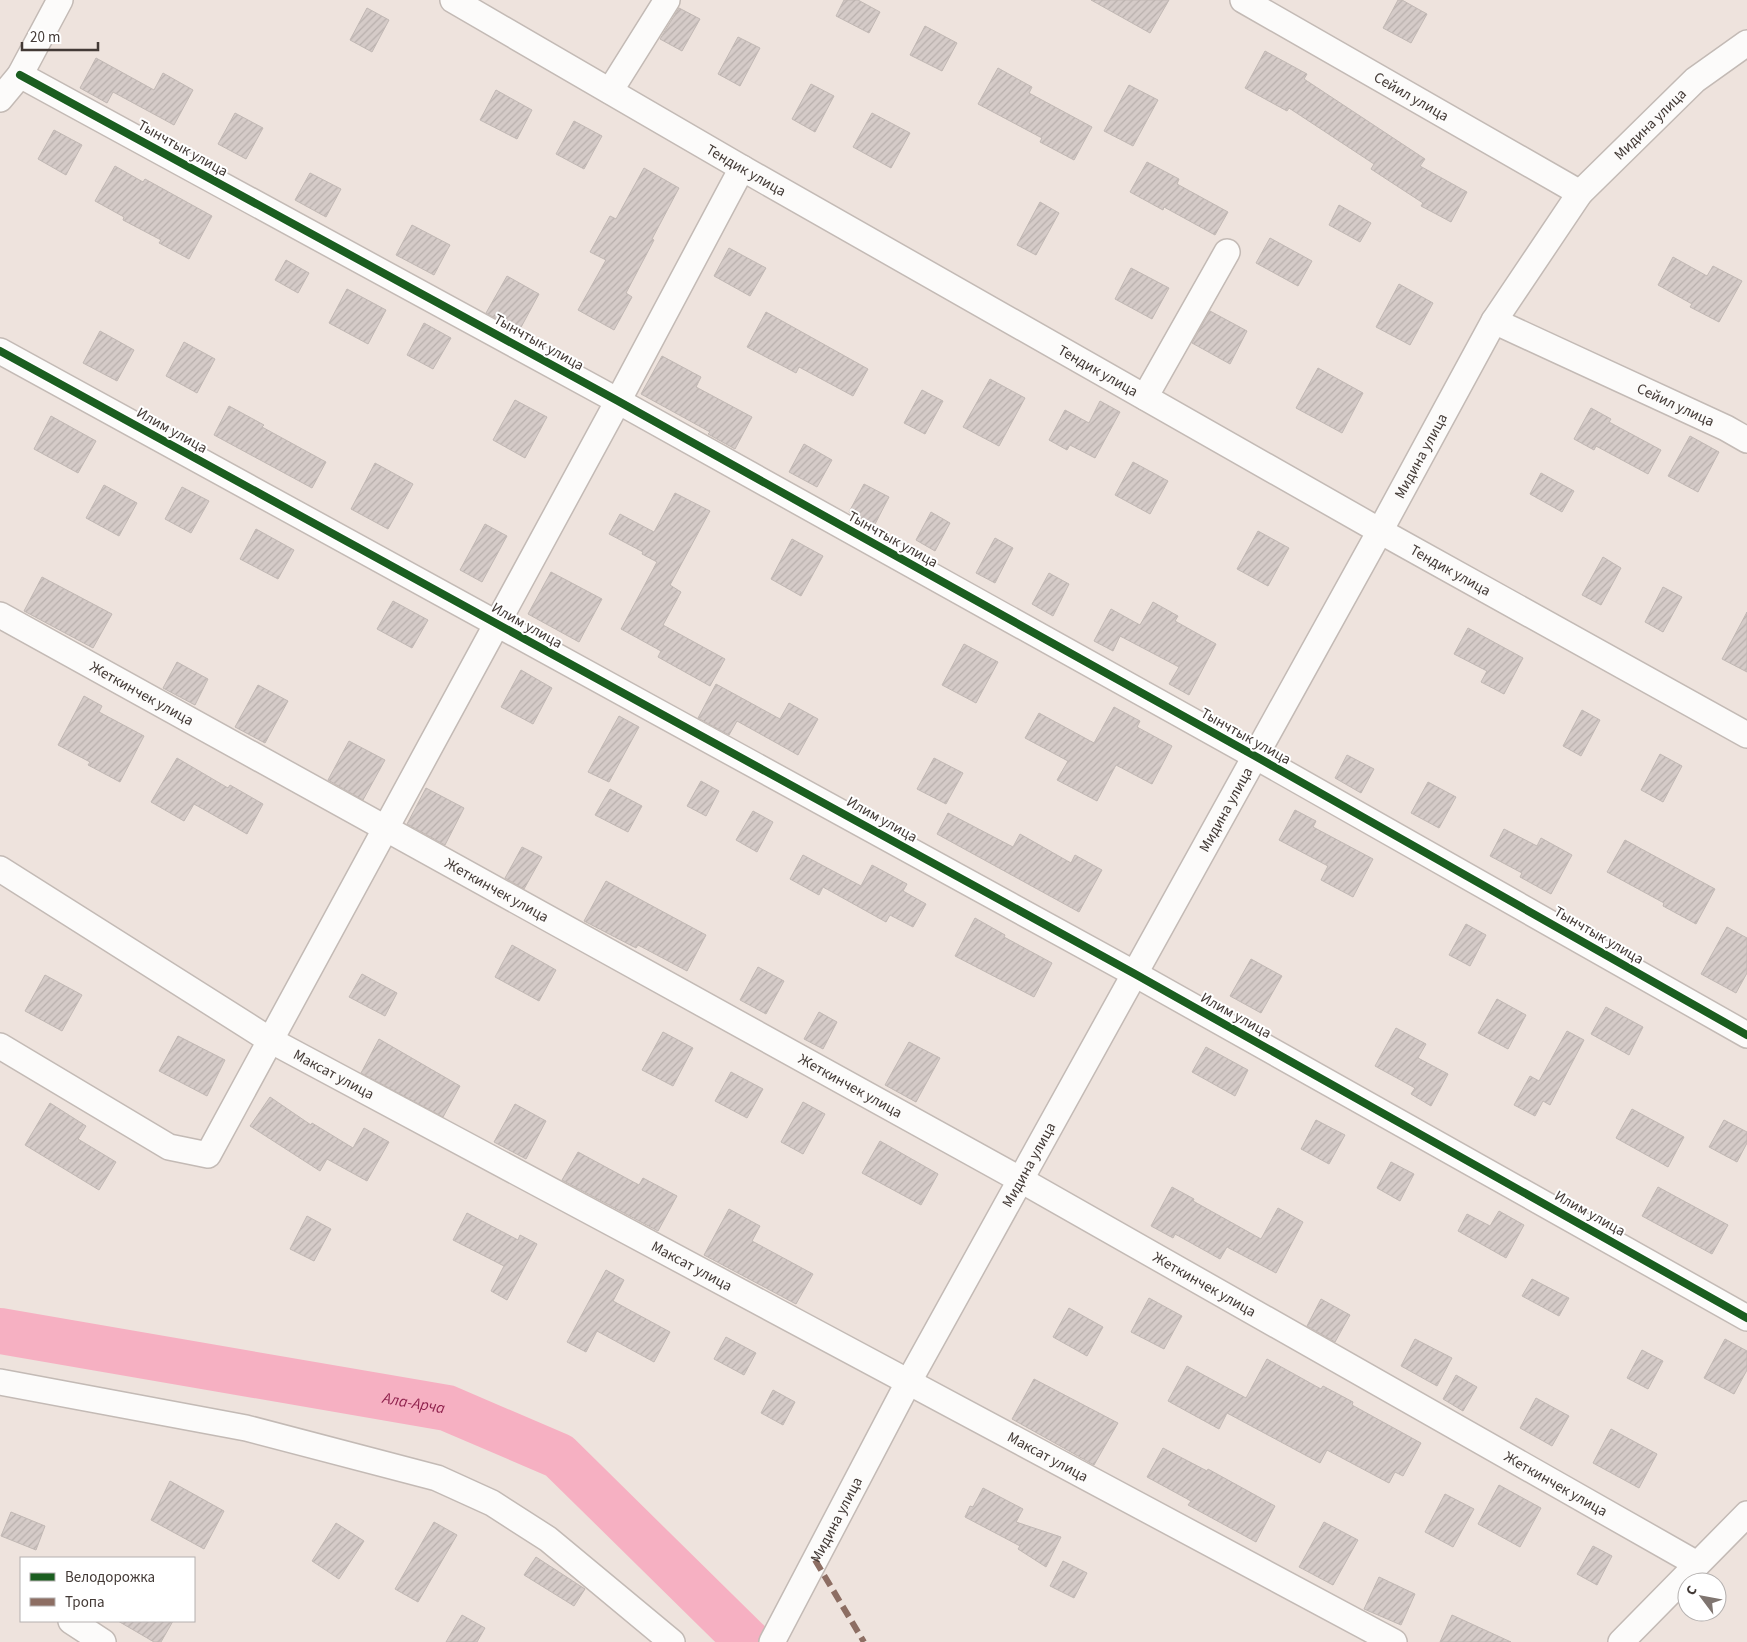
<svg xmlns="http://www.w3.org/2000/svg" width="1747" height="1642" viewBox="0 0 1747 1642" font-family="'Source Sans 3',sans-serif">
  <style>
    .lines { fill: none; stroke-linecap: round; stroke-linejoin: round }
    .river { stroke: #f6b0c2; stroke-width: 46 }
    .building { fill: url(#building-hatch); stroke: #c1b8b4 }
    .minor-casing { stroke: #c3bab5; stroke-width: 28 }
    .minor { stroke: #fcfbfa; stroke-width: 25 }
    .quiet { stroke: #8d6e63; stroke-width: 6; stroke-dasharray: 12 6; stroke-linecap: butt }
    .cycleway-casing { stroke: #fff; stroke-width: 11 }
    .cycleway { stroke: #1b5e20; stroke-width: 8 }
    .labels { text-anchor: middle; stroke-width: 4; stroke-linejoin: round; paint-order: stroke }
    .street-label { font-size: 15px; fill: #433a36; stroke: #fff }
    .water-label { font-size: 16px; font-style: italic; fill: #90234e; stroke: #fff }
  </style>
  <defs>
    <pattern id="building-hatch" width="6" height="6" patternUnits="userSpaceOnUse" patternTransform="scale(1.25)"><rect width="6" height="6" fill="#d5cbc8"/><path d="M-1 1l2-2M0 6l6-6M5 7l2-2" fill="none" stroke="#b8afac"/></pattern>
  </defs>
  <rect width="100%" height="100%" fill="#eee3dd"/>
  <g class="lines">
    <path class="river" id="s1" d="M0 1331 447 1408 559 1456 748 1642"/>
  </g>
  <g class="building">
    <path d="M844 0H858L880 12 869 33 836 16Z"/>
    <path d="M1091 0H1169L1150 33Z"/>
    <path d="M1398 0H1402L1427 14 1411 43 1383 28Z"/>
    <path d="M367 8 389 20 372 52 350 40Z"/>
    <path d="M679 8 700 19 682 51 660 39Z"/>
    <path d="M925 26 957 43 942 71 910 55Z"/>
    <path d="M738 37 760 48 740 86 718 74Z"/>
    <path d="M1265 51 1307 74 1304 79 1425 159 1420 166 1467 192 1451 222 1421 206 1423 203 1371 169 1374 164 1289 108 1287 111 1245 88Z"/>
    <path d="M96 58 154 90 163 73 193 90 174 125 113 92 107 103 80 88Z"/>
    <path d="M998 68 1032 87 1029 93 1092 127 1074 160 1040 142 1042 138 978 104Z"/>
    <path d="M811 84 834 96 815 132 792 119Z"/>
    <path d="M1129 85 1158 100 1133 146 1104 131Z"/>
    <path d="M496 90 532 110 517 139 480 120Z"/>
    <path d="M235 113 263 128 246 159 218 144Z"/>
    <path d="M872 113 910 133 891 168 853 147Z"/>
    <path d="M574 121 602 136 584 169 556 154Z"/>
    <path d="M54 130 82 145 66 175 38 159Z"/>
    <path d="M1147 162 1179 179 1177 184 1228 212 1215 235 1164 207 1163 210 1130 192Z"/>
    <path d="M115 166 143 182 145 179 212 216 189 259 159 243 161 240 123 220 124 217 95 201Z"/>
    <path d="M644 168 679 188 652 239 654 240 626 293 632 297 614 330 578 310 606 260 590 252 610 216 616 219Z"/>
    <path d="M310 173 341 189 326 217 295 200Z"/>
    <path d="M1040 202 1059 213 1036 255 1017 245Z"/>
    <path d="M1339 205 1371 223 1360 242 1329 225Z"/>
    <path d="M412 225 450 245 434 275 396 255Z"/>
    <path d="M1270 238 1312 261 1298 286 1256 263Z"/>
    <path d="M729 248 766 268 750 296 714 276Z"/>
    <path d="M1673 257 1707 276 1713 266 1742 281 1719 322 1690 307 1692 304 1658 285Z"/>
    <path d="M286 260 309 273 298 293 275 280Z"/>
    <path d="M1131 268 1169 288 1152 319 1115 299Z"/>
    <path d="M507 276 539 294 519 331 486 313Z"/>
    <path d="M1399 284 1433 303 1410 345 1376 327Z"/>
    <path d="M347 289 386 310 368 344 329 323Z"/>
    <path d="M1210 311 1247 331 1230 364 1192 343Z"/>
    <path d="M766 312 868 369 853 396 799 367 796 373 747 347Z"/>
    <path d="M424 323 451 338 433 369 407 355Z"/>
    <path d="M100 331 134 350 117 381 83 363Z"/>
    <path d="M184 342 215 359 197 393 166 376Z"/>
    <path d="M662 356 701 377 696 387 752 417 735 449 708 434 710 432 641 394Z"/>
    <path d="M1318 368 1363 393 1342 433 1296 408Z"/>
    <path d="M990 379 1025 398 999 446 963 427Z"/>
    <path d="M922 390 943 401 925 434 904 423Z"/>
    <path d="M515 400 547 417 525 458 493 440Z"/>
    <path d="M1100 401 1120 412 1095 458 1070 445 1067 450 1049 440 1065 410 1089 423Z"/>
    <path d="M229 406 264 425 262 427 326 462 312 488 214 435Z"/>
    <path d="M1591 408 1611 419 1609 422 1661 450 1648 474 1596 446 1594 450 1574 439Z"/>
    <path d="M51 416 96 441 78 473 34 449Z"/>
    <path d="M1690 436 1719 452 1698 492 1668 476Z"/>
    <path d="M804 444 832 460 817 487 789 472Z"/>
    <path d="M1133 462 1168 481 1150 514 1115 495Z"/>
    <path d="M375 463 413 484 388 529 351 509Z"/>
    <path d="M1541 473 1574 491 1562 512 1530 494Z"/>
    <path d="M864 484 889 497 874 526 849 512Z"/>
    <path d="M104 485 137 503 119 536 86 518Z"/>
    <path d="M182 487 209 501 191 533 165 519Z"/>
    <path d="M675 493 710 511 670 585 681 592 663 625 725 659 710 686 658 657 661 651 621 629 657 562 642 554 643 552 609 534 620 514 654 532Z"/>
    <path d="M931 512 950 523 935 551 916 540Z"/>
    <path d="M485 524 507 536 482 582 460 570Z"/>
    <path d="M256 529 294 550 278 579 240 559Z"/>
    <path d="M1258 531 1289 548 1268 586 1237 569Z"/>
    <path d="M995 538 1013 548 995 583 976 573Z"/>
    <path d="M792 539 823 556 801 596 771 579Z"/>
    <path d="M1603 557 1621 568 1601 605 1582 595Z"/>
    <path d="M551 572 602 599 579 642 528 614Z"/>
    <path d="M1049 573 1069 584 1053 616 1032 604Z"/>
    <path d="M42 577 112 614 93 648 24 611Z"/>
    <path d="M1663 587 1682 597 1663 632 1645 622Z"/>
    <path d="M393 601 428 620 412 648 377 629Z"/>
    <path d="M1153 602 1178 616 1175 621 1216 644 1189 695 1169 684 1179 667 1120 636 1113 651 1094 641 1111 609 1140 625Z"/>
    <path d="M1747 612V672L1722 659Z"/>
    <path d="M1468 628 1523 658 1504 694 1481 682 1487 671 1454 654Z"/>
    <path d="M964 644 998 662 976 703 942 685Z"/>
    <path d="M177 662 208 679 195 705 163 688Z"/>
    <path d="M521 670 552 688 533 724 501 707Z"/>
    <path d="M716 684 780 719 789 703 818 719 798 755 737 721 729 735 698 718Z"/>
    <path d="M258 685 288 701 265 743 235 727Z"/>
    <path d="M84 696 102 706 99 712 144 736 120 782 88 765 90 762 58 745Z"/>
    <path d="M1114 707 1140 721 1137 727 1172 746 1152 784 1116 765 1097 801 1057 780 1068 761 1025 738 1039 713 1094 743Z"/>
    <path d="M1582 710 1600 720 1581 756 1563 746Z"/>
    <path d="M619 716 639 727 609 782 588 772Z"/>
    <path d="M349 741 385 760 363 800 328 780Z"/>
    <path d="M1660 754 1682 766 1663 802 1641 790Z"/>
    <path d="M1347 755 1374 769 1361 793 1335 778Z"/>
    <path d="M177 758 228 788 230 785 263 804 247 834 194 804 184 821 151 802Z"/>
    <path d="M934 758 963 773 946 804 917 789Z"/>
    <path d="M701 781 719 791 706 816 687 806Z"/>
    <path d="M1428 782 1456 797 1439 828 1411 813Z"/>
    <path d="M426 788 464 808 445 845 407 824Z"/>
    <path d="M610 789 642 806 628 832 595 815Z"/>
    <path d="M1295 810 1316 821 1313 827 1373 859 1353 897 1321 880 1328 866 1279 840Z"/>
    <path d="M753 811 773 822 757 852 736 840Z"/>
    <path d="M948 813 1013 847 1020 834 1071 863 1075 855 1102 870 1079 912 937 834Z"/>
    <path d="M1504 829 1537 846 1541 838 1572 855 1551 894 1520 877 1522 873 1490 856Z"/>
    <path d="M1625 840 1715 889 1696 924 1663 906 1664 903 1607 872Z"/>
    <path d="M522 847 542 857 524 889 505 878Z"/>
    <path d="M803 855 861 886 872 865 907 884 903 891 926 904 913 927 890 915 886 922 823 887 819 895 790 879Z"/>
    <path d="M606 881 706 935 687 971 638 945 636 948 584 921Z"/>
    <path d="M975 918 1005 935 1004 937 1052 963 1034 997 955 956Z"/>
    <path d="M1466 924 1486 935 1470 966 1449 955Z"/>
    <path d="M1727 927 1747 938V973L1736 993 1701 974Z"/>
    <path d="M512 945 556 970 539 1001 495 977Z"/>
    <path d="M1251 959 1282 976 1261 1013 1230 996Z"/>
    <path d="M758 967 784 981 766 1014 740 1000Z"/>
    <path d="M362 974 397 993 385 1016 349 997Z"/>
    <path d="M45 975 82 995 62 1031 25 1011Z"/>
    <path d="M1497 999 1526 1015 1508 1049 1478 1033Z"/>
    <path d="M1606 1007 1643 1027 1629 1055 1591 1034Z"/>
    <path d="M819 1012 837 1022 823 1049 804 1039Z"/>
    <path d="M1396 1028 1426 1044 1418 1058 1448 1074 1431 1106 1411 1094 1415 1088 1375 1066Z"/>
    <path d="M1567 1031 1584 1040 1550 1105 1543 1101 1535 1116 1514 1105 1530 1076 1539 1081Z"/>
    <path d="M663 1032 693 1048 673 1086 642 1070Z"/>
    <path d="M178 1036 225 1060 207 1096 159 1071Z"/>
    <path d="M379 1039 460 1086 443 1117 361 1073Z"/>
    <path d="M909 1042 940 1058 916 1102 885 1085Z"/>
    <path d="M1206 1047 1248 1070 1235 1096 1192 1072Z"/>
    <path d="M731 1072 763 1089 747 1118 715 1101Z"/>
    <path d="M270 1097 311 1125 312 1123 353 1148 364 1128 389 1142 367 1181 327 1159 320 1171 250 1126Z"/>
    <path d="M803 1102 825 1114 803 1154 781 1142Z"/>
    <path d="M50 1103 86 1126 78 1139 116 1162 99 1190 25 1145Z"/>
    <path d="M515 1104 546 1121 526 1159 494 1142Z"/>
    <path d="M1632 1109 1684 1137 1668 1167 1616 1138Z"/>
    <path d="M1316 1120 1345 1135 1329 1164 1301 1149Z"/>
    <path d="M1724 1120 1747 1132V1143L1737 1162 1709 1147Z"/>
    <path d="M880 1141 938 1174 921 1205 862 1173Z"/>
    <path d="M578 1152 639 1185 643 1178 677 1196 658 1231 562 1180Z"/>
    <path d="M1391 1162 1414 1174 1400 1201 1377 1188Z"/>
    <path d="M1172 1187 1194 1199 1193 1201 1261 1239 1278 1208 1303 1222 1276 1273 1227 1247 1220 1259 1175 1234 1173 1238 1151 1226Z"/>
    <path d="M1658 1187 1728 1225 1712 1254 1642 1216Z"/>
    <path d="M729 1209 760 1226 752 1241 813 1274 796 1304 704 1255Z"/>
    <path d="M1499 1211 1524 1225 1506 1258 1458 1231 1467 1214 1490 1226Z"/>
    <path d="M467 1213 518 1240 520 1235 537 1244 507 1300 491 1291 504 1266 453 1240Z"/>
    <path d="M307 1216 331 1229 314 1261 290 1249Z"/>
    <path d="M606 1270 624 1280 613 1301 670 1332 654 1362 597 1331 586 1352 567 1342Z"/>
    <path d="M1532 1279 1569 1298 1559 1316 1522 1296Z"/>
    <path d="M1149 1298 1182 1316 1164 1349 1131 1332Z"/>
    <path d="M1321 1299 1350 1315 1335 1342 1307 1326Z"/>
    <path d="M1069 1308 1103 1327 1087 1356 1053 1337Z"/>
    <path d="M726 1337 756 1353 744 1375 714 1359Z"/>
    <path d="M1415 1339 1452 1358 1437 1386 1401 1366Z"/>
    <path d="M1725 1339 1747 1351V1370L1734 1394 1704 1378Z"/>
    <path d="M1642 1350 1663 1361 1648 1389 1627 1378Z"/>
    <path d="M1267 1359 1321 1389 1323 1386 1353 1402 1352 1405 1421 1443 1403 1476 1395 1472 1389 1483 1327 1450 1320 1463 1227 1413 1219 1429 1168 1401 1187 1366 1246 1398Z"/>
    <path d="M1456 1375 1477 1387 1463 1411 1443 1399Z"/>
    <path d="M1034 1379 1118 1423 1094 1465 1012 1419Z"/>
    <path d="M773 1390 795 1402 783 1425 761 1413Z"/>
    <path d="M1536 1398 1569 1416 1552 1446 1520 1428Z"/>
    <path d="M1611 1429 1657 1454 1639 1488 1593 1463Z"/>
    <path d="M1163 1448 1207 1471 1208 1469 1275 1506 1256 1542 1188 1505 1191 1501 1147 1477Z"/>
    <path d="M170 1481 224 1511 204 1549 151 1520Z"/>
    <path d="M1499 1485 1541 1508 1520 1547 1478 1524Z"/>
    <path d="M983 1488 1023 1509 1016 1522 1061 1537 1046 1567 1018 1549 1020 1546 965 1517 970 1506 973 1507Z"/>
    <path d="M1445 1494 1474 1509 1453 1547 1425 1532Z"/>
    <path d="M11 1512 45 1526 36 1550 1 1536Z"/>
    <path d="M434 1522 457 1535 418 1602 395 1589Z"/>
    <path d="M1324 1522 1358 1540 1333 1585 1299 1567Z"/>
    <path d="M336 1523 364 1541 339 1579 312 1561Z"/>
    <path d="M1593 1546 1612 1556 1597 1585 1577 1574Z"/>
    <path d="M536 1557 585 1589 574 1606 524 1575Z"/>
    <path d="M1063 1561 1087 1573 1074 1598 1050 1586Z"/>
    <path d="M1379 1577 1415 1594 1401 1625 1364 1609Z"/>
    <path d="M462 1615 485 1628 477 1642H446Z"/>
    <path d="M1452 1615 1511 1642H1440Z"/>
    <path d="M118 1621H173L161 1642H154Z"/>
  </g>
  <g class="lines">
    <defs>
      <g id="minor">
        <path id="s2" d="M453 0 742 168 1380 531 1747 735"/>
        <path id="s3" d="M1243 0 1580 193"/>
        <path d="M20 75 618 401 1255 756 1747 1035"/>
        <path d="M610 91 667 0"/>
        <path d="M0 99 20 75 60 0"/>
        <path id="s4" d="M1494 321 1726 428 1747 440"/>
        <path d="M0 351 1135 974 1747 1318"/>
        <path d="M1145 397 1227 252"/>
        <path id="s5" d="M0 615 1021 1180 1697 1564"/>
        <path id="s6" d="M0 869 270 1040 1394 1642"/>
        <path d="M0 1046 169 1147 208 1155 618 401 742 168"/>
        <path d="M0 1382 246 1428 437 1478 492 1503 548 1539 672 1642"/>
        <path d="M71 1621 103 1642"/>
        <path id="s7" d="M772 1642 909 1381 1380 531 1494 321 1580 193 1695 80 1747 43"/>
        <path d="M1621 1642 1747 1514"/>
      </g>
    </defs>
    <use href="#minor" class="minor-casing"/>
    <use href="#minor" class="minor"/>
    <path class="quiet" d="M815 1560 864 1642"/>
    <defs>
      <g id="cycleway">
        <path d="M20 75 618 401 1255 756 1747 1035"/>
        <path d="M0 351 1135 974 1747 1318"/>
      </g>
    </defs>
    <use href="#cycleway" class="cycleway-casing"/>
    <use href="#cycleway" class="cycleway"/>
  </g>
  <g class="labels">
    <g class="street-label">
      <text dy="5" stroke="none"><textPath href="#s3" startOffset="194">Сейил улица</textPath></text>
      <text dy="5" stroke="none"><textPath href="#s7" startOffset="1758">Мидина улица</textPath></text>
      <text transform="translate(183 148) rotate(29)" y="5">Тынчтык улица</text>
      <text dy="5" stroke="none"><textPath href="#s2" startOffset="339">Тендик улица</textPath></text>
      <text transform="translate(539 342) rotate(29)" y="5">Тынчтык улица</text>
      <text dy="5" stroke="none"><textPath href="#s2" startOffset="744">Тендик улица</textPath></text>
      <text dy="5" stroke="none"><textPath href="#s4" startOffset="200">Сейил улица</textPath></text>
      <text transform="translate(172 430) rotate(29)" y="5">Илим улица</text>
      <text dy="5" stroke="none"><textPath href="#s7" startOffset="1352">Мидина улица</textPath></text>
      <text transform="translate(893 539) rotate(29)" y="5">Тынчтык улица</text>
      <text dy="5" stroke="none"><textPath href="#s2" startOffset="1149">Тендик улица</textPath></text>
      <text transform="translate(527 625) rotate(29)" y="5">Илим улица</text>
      <text dy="5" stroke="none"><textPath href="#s5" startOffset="162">Жеткинчек улица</textPath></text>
      <text transform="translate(1246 736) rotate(29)" y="5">Тынчтык улица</text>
      <text dy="5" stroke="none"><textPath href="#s7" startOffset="948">Мидина улица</textPath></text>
      <text transform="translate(882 819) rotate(29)" y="5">Илим улица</text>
      <text dy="5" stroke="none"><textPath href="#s5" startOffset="568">Жеткинчек улица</textPath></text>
      <text transform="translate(1599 935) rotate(30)" y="5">Тынчтык улица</text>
      <text transform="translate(1236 1015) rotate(29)" y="5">Илим улица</text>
      <text dy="5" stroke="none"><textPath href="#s6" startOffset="392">Максат улица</textPath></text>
      <text dy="5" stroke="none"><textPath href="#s5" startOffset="972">Жеткинчек улица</textPath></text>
      <text dy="5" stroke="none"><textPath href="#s7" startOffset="542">Мидина улица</textPath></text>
      <text transform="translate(1590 1213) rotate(29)" y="5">Илим улица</text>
      <text dy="5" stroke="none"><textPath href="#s6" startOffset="798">Максат улица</textPath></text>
      <text dy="5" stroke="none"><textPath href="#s5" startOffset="1378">Жеткинчек улица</textPath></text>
      <text dy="5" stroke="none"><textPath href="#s6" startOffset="1202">Максат улица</textPath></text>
      <text dy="5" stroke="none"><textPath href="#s5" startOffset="1782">Жеткинчек улица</textPath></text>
      <text dy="5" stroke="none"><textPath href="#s7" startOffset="138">Мидина улица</textPath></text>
    </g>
    <g class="water-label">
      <text dy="6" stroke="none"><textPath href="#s1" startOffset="420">Ала-Арча</textPath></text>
    </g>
  </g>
  <rect x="20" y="1557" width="175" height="65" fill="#ffffff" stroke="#b4b0af"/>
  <rect x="30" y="1573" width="25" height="8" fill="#1b5e20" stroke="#b4b0af"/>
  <text x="65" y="1582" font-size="15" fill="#433a36">Велодорожка</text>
  <rect x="30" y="1598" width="25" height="8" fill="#8d6e63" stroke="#b4b0af"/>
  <text x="65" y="1607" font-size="15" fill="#433a36">Тропа</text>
  <g transform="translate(1702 1597) rotate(302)"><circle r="24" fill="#ffffff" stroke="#b4b0af"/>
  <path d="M0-4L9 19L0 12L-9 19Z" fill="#7f7570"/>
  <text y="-8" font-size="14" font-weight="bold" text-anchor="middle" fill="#433a36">С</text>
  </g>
  <path d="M22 42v8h76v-8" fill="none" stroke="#433a36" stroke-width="2.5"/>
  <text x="30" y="42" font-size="15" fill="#433a36" stroke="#ffffff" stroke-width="4" paint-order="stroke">20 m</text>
</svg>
